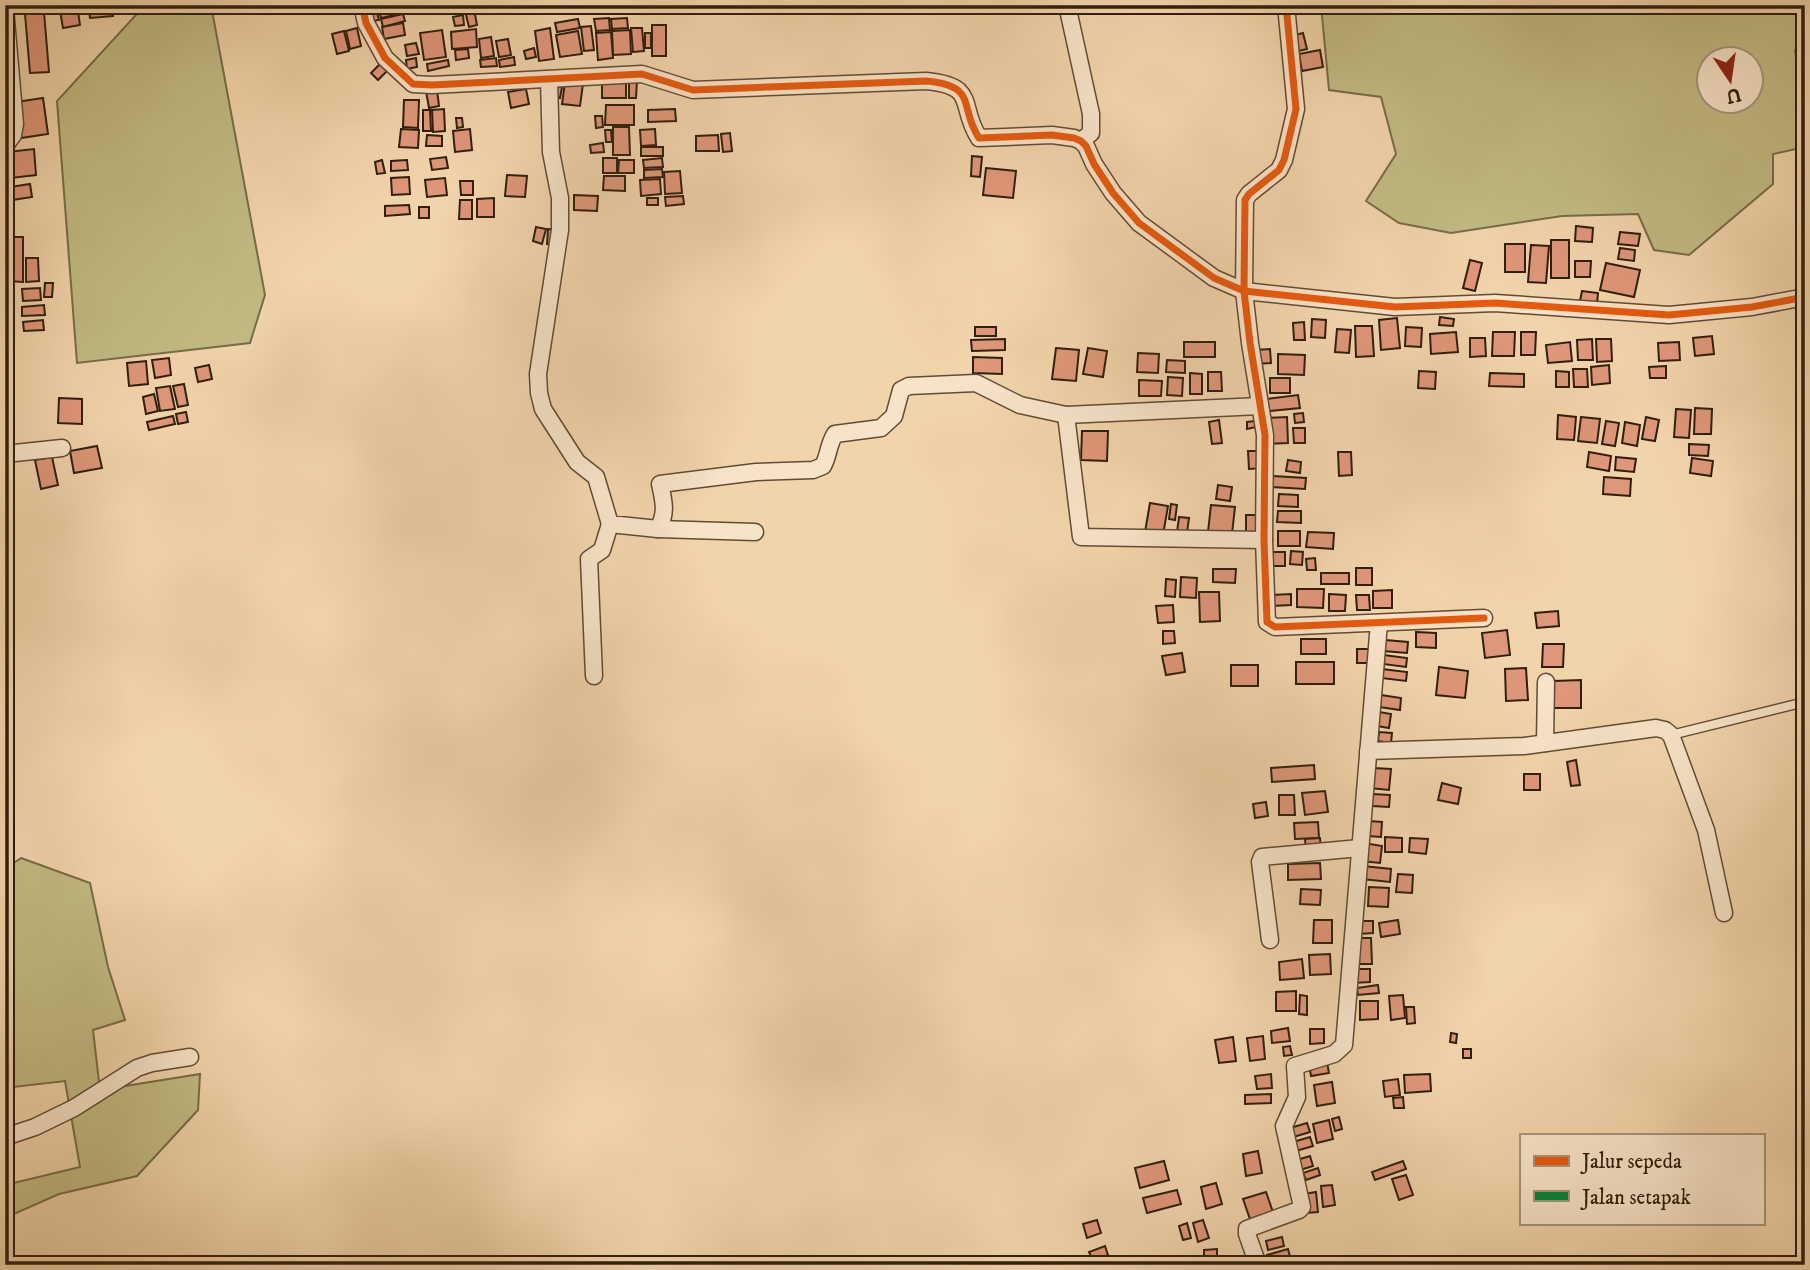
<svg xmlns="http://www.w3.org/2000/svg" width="1810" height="1270" viewBox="0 0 1810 1270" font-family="'IM FELL DW Pica',serif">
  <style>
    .green { fill: #c2bb84; stroke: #786d48; stroke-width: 2; fill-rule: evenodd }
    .building { fill: #df9779; stroke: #2f1f0c; stroke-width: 2 }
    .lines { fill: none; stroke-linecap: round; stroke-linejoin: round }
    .lane-casing { stroke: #604c34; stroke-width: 11 }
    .street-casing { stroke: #604c34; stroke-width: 19 }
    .lane { stroke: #f7e3c8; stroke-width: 8 }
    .street { stroke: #f7e3c8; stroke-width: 16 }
    .quiet { stroke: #00873e; stroke-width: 5; stroke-dasharray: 10 5; stroke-linecap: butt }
    .cycleway-casing { stroke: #f7e3c8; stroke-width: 11 }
    .cycleway { stroke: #e8590c; stroke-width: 7 }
  </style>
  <rect width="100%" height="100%" fill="#f2d4ab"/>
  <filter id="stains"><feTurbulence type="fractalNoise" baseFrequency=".00286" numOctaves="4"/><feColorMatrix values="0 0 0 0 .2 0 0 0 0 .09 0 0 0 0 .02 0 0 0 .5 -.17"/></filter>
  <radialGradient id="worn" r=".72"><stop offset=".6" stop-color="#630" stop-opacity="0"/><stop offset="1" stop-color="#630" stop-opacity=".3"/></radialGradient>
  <g class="green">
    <path d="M145 5H211L265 295 250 343 77 363 57 101Z"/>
    <path d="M1321 5H1805V46L1795 50 1805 119V147L1773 154V184L1689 255 1654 250 1638 214 1562 216 1451 233 1399 223 1366 201 1396 154 1381 97 1329 90ZM1708 60H1750V102H1708Z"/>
    <path d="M21 858 90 883 108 967 125 1020 93 1030 100 1090 200 1074 198 1110 137 1176 59 1194 5 1218V1185L80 1167 65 1081 5 1088V869Z"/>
  </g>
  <g class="building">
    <path d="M59 5H77L80 25 63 28Z"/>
    <path d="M88 5H112L113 16 90 18Z"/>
    <path d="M386 5H402L404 13 381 18 378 7Z"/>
    <path d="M376 8 379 20 372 21 369 10Z"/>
    <path d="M474 9 477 25 469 27 465 11Z"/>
    <path d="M44 12 49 72 30 73 25 14Z"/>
    <path d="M403 14 405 21 383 27 381 19Z"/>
    <path d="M463 15 464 25 455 26 453 17Z"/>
    <path d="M609 18 610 30 596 31 594 19Z"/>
    <path d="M627 18 628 28 612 29 611 19Z"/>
    <path d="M578 19 580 28 557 32 555 23Z"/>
    <path d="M403 23 405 35 384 39 382 27Z"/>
    <rect x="652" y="25" width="14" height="31"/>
    <path d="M591 26 594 50 584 51 581 27Z"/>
    <path d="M357 28 361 46 350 49 346 31Z"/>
    <path d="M550 28 554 59 539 61 535 31Z"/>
    <path d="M631 28H642L644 51 633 52Z"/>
    <path d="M476 29 477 47 452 49 451 32Z"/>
    <path d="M442 30 446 57 424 60 420 33Z"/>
    <path d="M630 30 631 54 613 55 612 31Z"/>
    <path d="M344 31 349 51 337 54 332 34Z"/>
    <path d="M578 31 582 54 560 57 556 35Z"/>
    <path d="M611 32 613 58 598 60 596 33Z"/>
    <rect x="645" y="33" width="6" height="15"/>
    <path d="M1303 33 1307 49 1294 52 1291 36Z"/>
    <path d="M491 37 494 56 481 58 479 39Z"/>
    <path d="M508 39 511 55 499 57 496 41Z"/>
    <path d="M416 43 419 54 407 56 405 45Z"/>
    <path d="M534 48 536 57 526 59 524 51Z"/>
    <path d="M468 49 469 58 456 60 455 50Z"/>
    <path d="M1320 50 1323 67 1302 71 1299 54Z"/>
    <path d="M514 57 515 65 500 67 499 60Z"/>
    <path d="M416 58 417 67 407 69 406 60Z"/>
    <path d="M496 58 497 66 481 67 480 60Z"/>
    <path d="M448 60 449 66 428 71 427 64Z"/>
    <path d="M381 63 388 70 378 80 371 73Z"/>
    <rect x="602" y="79" width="24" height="19"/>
    <path d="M557 81 563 82 560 98 554 97Z"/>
    <path d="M629 81H637L636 98H629Z"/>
    <path d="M565 82 583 84 580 106 562 104Z"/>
    <path d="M526 89 529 104 511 108 508 92Z"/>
    <path d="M437 90 439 106 429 108 426 91Z"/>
    <path d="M43 98 48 134 21 138 16 102Z"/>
    <path d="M404 100H419L418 128 403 127Z"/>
    <path d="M606 105H634V125H605Z"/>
    <path d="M444 109 445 131 433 132 432 110Z"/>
    <path d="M675 109 676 121 648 122V110Z"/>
    <path d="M423 110H430L431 131H423Z"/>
    <path d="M595 116H602L603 127 596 128Z"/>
    <path d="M456 118H462L463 127 457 128Z"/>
    <path d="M613 127H629L630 155H613Z"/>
    <path d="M401 129 419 130 418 148 399 147Z"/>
    <path d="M470 129 472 150 455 152 453 131Z"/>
    <path d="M655 129 656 145 641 146 640 130Z"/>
    <path d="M605 130H611L612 142H606Z"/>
    <path d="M730 133 732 151 723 152 721 134Z"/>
    <path d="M427 135 442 136V146H426Z"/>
    <path d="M718 135 719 151H696V136Z"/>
    <path d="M603 143 604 152 591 153 590 145Z"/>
    <rect x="641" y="147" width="22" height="9"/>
    <path d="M34 149 36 175 11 178 8 152Z"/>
    <path d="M972 156 982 157 980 177 971 176Z"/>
    <path d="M446 157 448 168 432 170 430 159Z"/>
    <rect x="603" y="158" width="14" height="15"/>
    <path d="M662 158 663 167 644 168 643 160Z"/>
    <path d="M382 160 385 173 377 174 375 162Z"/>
    <path d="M407 160 408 170 391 171V161Z"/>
    <path d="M619 160H634V173H618Z"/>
    <path d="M986 168 1016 171 1013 198 983 195Z"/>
    <path d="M662 169 663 177 644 178V170Z"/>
    <path d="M680 171 682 193 665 194 664 172Z"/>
    <path d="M507 175 527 176 525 197 505 196Z"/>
    <path d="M604 176H625V191L603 190Z"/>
    <path d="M409 177 410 194 392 195 391 178Z"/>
    <path d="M445 178 447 195 427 197 425 180Z"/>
    <path d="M660 179 661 194 641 196 640 180Z"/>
    <path d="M460 181H473V195H461Z"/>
    <path d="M30 184 32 197 12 200 10 187Z"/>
    <path d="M574 195 598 196 597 211 574 210Z"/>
    <path d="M683 196 684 204 666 206 665 197Z"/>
    <path d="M494 198V217H477V199Z"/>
    <rect x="647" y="198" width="11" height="7"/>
    <path d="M460 200H472V219H459Z"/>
    <path d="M409 205 410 214 385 216V206Z"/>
    <rect x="419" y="207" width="10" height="11"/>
    <path d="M1576 226 1593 228 1592 242 1575 241Z"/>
    <path d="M536 227 546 229 542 244 533 241Z"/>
    <path d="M548 229 557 230 556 245 547 244Z"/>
    <path d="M1620 232 1640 234 1638 246 1618 244Z"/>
    <path d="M9 237H23V282L8 281Z"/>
    <rect x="1551" y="240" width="18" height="38"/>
    <rect x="1505" y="244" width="20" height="28"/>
    <path d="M1531 245 1549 246 1546 283 1528 282Z"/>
    <path d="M1620 248 1635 250 1634 261 1618 259Z"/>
    <path d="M26 258H38L39 281 26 282Z"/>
    <path d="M1470 260 1482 263 1475 291 1463 288Z"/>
    <path d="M1575 261H1591L1590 277H1575Z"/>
    <path d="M1606 263 1640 270 1634 297 1600 290Z"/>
    <path d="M45 283H53L52 297H44Z"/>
    <path d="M40 288 41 300 23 301 22 289Z"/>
    <path d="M1582 291 1598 293 1597 304 1580 301Z"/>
    <path d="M44 305 45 315 22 316V307Z"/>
    <path d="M1440 317 1454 319 1453 326 1439 325Z"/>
    <path d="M1397 318 1400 348 1381 350 1379 320Z"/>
    <path d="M1312 319 1326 320 1325 338 1311 337Z"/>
    <path d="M43 320 44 330 24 331 23 322Z"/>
    <path d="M1304 322 1305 340H1294L1293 323Z"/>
    <path d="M1355 326H1372L1374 356 1356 357Z"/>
    <rect x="975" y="327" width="21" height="9"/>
    <path d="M1406 327 1422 328 1421 347 1405 346Z"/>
    <path d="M1337 329 1351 330 1349 353 1335 352Z"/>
    <path d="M1456 332 1458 352 1431 354 1430 334Z"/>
    <path d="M1493 332H1515L1514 356H1492Z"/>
    <path d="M1521 332H1536L1535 355H1521Z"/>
    <path d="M1712 336 1714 354 1695 356 1693 338Z"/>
    <path d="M1470 338H1485L1486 356 1470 357Z"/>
    <path d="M1005 339V350L972 351 971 340Z"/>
    <path d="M1592 339 1593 360H1578L1577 340Z"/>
    <path d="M1596 339H1611L1612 361 1597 362Z"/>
    <rect x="1184" y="342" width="31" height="15"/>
    <path d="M1570 342 1572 361 1548 363 1546 345Z"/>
    <path d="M1679 342 1680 360 1659 361 1658 343Z"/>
    <path d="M1056 348 1079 350 1076 381 1052 379Z"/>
    <path d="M1088 348 1107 351 1103 377 1083 374Z"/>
    <path d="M1270 349 1271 363 1255 364V350Z"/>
    <path d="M1138 353 1159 354 1158 373 1137 372Z"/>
    <path d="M1278 354 1305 355 1304 375 1278 374Z"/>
    <path d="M973 357 1002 358V374L973 373Z"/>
    <path d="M169 358 171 375 155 378 152 360Z"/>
    <path d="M1167 360 1185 361V373L1166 372Z"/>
    <path d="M146 361 148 384 129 386 127 363Z"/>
    <path d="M209 365 212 379 198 382 195 368Z"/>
    <path d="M1609 365 1610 383 1592 385 1591 367Z"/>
    <path d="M1666 366V378H1650L1649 367Z"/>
    <path d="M1573 369H1587L1588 387H1574Z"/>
    <path d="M1419 371 1436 372 1435 389 1418 388Z"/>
    <path d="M1556 371 1569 372V387H1556Z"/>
    <path d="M1208 372H1221L1222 391H1208Z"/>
    <path d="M1190 373 1202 374V394H1190Z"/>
    <path d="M1490 373 1524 374V387L1489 386Z"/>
    <path d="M1168 377 1183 378 1182 396 1167 395Z"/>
    <rect x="1270" y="378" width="20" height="15"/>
    <path d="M1139 380 1162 381 1161 396H1139Z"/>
    <path d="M184 384 188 405 178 407 173 386Z"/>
    <path d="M170 386 175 409 160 411 156 388Z"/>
    <path d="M154 394 158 411 146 414 143 397Z"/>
    <path d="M1298 395 1300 408 1269 411 1267 399Z"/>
    <path d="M59 398 82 399V424L58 423Z"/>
    <path d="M1695 408 1712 409 1711 434H1694Z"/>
    <path d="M1676 409 1691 410 1689 438 1674 437Z"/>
    <path d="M186 412 188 422 178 424 176 414Z"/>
    <path d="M1303 413 1304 422 1295 423 1294 414Z"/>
    <path d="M1558 415 1576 417 1574 440 1557 439Z"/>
    <path d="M173 416 175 424 149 430 147 422Z"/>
    <path d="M1287 417 1288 443 1266 444 1265 418Z"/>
    <path d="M1581 417 1600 419 1597 443 1578 441Z"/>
    <path d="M1646 417 1659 420 1655 441 1642 439Z"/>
    <path d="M1219 420 1222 443 1212 444 1209 422Z"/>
    <path d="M1255 421 1256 427 1247 429V422Z"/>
    <path d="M1606 421 1619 423 1615 446 1602 444Z"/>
    <path d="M1625 422 1640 425 1637 446 1622 443Z"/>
    <path d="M1293 428H1305V443H1294Z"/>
    <path d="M1082 431H1108L1107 461 1081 460Z"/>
    <path d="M1689 444 1709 445 1708 456 1689 455Z"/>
    <path d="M97 446 102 468 74 473 70 451Z"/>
    <path d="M1248 451H1262L1263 468 1249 469Z"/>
    <path d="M1338 452H1351L1352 475 1339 476Z"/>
    <path d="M1589 452 1611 456 1609 471 1587 467Z"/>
    <path d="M52 457 58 485 41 489 35 460Z"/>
    <path d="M1616 457 1636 459 1634 472 1615 470Z"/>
    <path d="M1692 458 1713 461 1711 476 1690 473Z"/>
    <path d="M1288 460 1301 462 1300 473 1286 471Z"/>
    <path d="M1273 476 1306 478 1305 489 1272 487Z"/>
    <path d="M1604 477 1631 479 1630 496 1603 494Z"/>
    <path d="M1218 485 1232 487 1230 501 1216 499Z"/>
    <path d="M1279 494 1298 495V507L1278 506Z"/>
    <path d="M1150 503 1168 506 1163 535 1145 532Z"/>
    <path d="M1171 504 1177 505 1175 520 1169 519Z"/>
    <path d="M1211 505 1235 507 1232 534 1208 532Z"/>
    <path d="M1278 511H1301V523L1277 522Z"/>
    <path d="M1246 515H1259V533L1246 534Z"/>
    <path d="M1179 517 1189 518 1187 533 1177 532Z"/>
    <rect x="1278" y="531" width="22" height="15"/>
    <path d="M1308 532 1334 533 1333 549 1306 547Z"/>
    <path d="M1291 551 1303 552 1302 565 1290 564Z"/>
    <rect x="1267" y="552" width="18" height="14"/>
    <path d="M1315 558 1316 570H1307L1306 559Z"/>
    <rect x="1356" y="568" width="16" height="17"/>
    <path d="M1213 569H1236L1235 583 1213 582Z"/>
    <rect x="1321" y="573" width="28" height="11"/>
    <path d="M1181 577 1197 578 1196 598 1180 597Z"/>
    <path d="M1166 579 1176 580 1175 597 1165 596Z"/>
    <path d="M1297 589H1324L1323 608 1297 607Z"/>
    <path d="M1392 590V608H1373V591Z"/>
    <path d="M1199 592H1219L1220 621 1200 622Z"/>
    <path d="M1291 594V605L1269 606V595Z"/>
    <path d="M1329 594 1346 595 1345 611H1329Z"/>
    <path d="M1356 595H1369L1370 610H1357Z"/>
    <path d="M1173 605 1174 622 1158 623 1156 606Z"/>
    <path d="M1558 611 1559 626 1537 628 1535 613Z"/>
    <path d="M1507 630 1510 655 1485 658 1482 633Z"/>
    <path d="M1163 631H1174L1175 643 1163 644Z"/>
    <path d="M1416 632 1436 633V648L1416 647Z"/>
    <rect x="1301" y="639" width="25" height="15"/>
    <path d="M1385 640 1408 642 1407 653 1383 651Z"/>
    <path d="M1543 644H1564L1563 667H1542Z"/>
    <rect x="1357" y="649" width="12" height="14"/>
    <path d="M1182 653 1185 672 1166 675 1162 656Z"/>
    <path d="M1384 655 1407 658 1406 667 1383 664Z"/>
    <rect x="1296" y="662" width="38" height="22"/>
    <rect x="1231" y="665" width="27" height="21"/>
    <path d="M1439 667 1468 671 1465 698 1436 695Z"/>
    <path d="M1526 668 1528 700 1506 701 1505 669Z"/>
    <path d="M1382 669 1407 672 1406 681 1381 678Z"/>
    <path d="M1581 680V708H1554V681Z"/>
    <path d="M1381 695 1401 698 1400 710 1379 707Z"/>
    <path d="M1379 712 1391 714 1389 728 1377 726Z"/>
    <path d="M1379 732 1392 733 1391 743 1378 741Z"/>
    <path d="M1576 760 1580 785 1571 786 1567 762Z"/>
    <path d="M1314 765 1315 779 1272 782 1271 768Z"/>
    <path d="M1373 768 1391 769 1389 790 1370 788Z"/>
    <rect x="1524" y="774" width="16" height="16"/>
    <path d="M1442 783 1461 788 1458 804 1438 800Z"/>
    <path d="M1325 791 1328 812 1305 815 1302 793Z"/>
    <path d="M1372 794 1390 795 1389 807 1372 806Z"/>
    <path d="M1279 795H1294L1295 815H1279Z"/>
    <path d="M1266 802 1268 816 1255 818 1253 804Z"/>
    <path d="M1369 821 1382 822 1381 837 1368 836Z"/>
    <path d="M1318 822 1319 838 1295 839 1294 823Z"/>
    <path d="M1385 837 1402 838V852H1385Z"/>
    <path d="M1320 838 1321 850 1306 852 1305 839Z"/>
    <path d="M1410 838 1428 839 1426 854 1409 852Z"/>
    <path d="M1364 843 1382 846 1380 863 1361 861Z"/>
    <path d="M1320 863 1321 879 1288 880V864Z"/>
    <path d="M1363 866 1391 869 1390 882 1362 879Z"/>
    <path d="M1398 874 1413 875 1412 893 1396 892Z"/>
    <path d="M1369 887 1389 888 1388 907 1368 906Z"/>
    <path d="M1301 889 1321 890 1320 905 1300 904Z"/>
    <path d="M1314 920H1332V943H1313Z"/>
    <path d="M1398 920 1400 934 1381 937 1379 923Z"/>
    <path d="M1358 921H1373V933L1359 934Z"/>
    <path d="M1354 938H1371L1372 964H1354Z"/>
    <path d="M1330 954 1331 974 1310 975 1309 955Z"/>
    <path d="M1302 959 1304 978 1280 980 1279 962Z"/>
    <path d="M1353 969H1370V982L1353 983Z"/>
    <path d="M1378 985 1379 993 1358 995 1357 988Z"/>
    <path d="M1296 991V1011H1276V992Z"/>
    <path d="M1300 995 1307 996V1015L1299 1014Z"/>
    <path d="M1403 995 1405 1018 1391 1020 1389 996Z"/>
    <path d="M1360 1001H1378V1019L1360 1020Z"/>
    <path d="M1406 1007H1414L1415 1023 1407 1024Z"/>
    <path d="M1288 1028 1290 1041 1272 1043 1271 1031Z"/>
    <path d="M1310 1029H1324V1043L1310 1044Z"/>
    <path d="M1451 1033 1457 1034 1456 1043 1450 1042Z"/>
    <path d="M1263 1036 1265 1059 1250 1061 1247 1038Z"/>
    <path d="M1233 1037 1236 1061 1219 1063 1215 1040Z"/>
    <path d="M1290 1046 1292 1055 1284 1056 1283 1047Z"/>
    <rect x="1463" y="1049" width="8" height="9"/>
    <path d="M1327 1062 1329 1073 1311 1076 1309 1064Z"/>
    <path d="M1271 1074 1272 1088 1257 1089 1255 1076Z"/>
    <path d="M1430 1074 1431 1091 1405 1093 1404 1075Z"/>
    <path d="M1398 1079 1400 1095 1385 1097 1383 1081Z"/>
    <path d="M1332 1082 1335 1103 1317 1106 1314 1085Z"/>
    <path d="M1271 1094V1103L1245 1104V1095Z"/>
    <path d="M1403 1097 1404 1108H1394L1393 1098Z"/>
    <path d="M1339 1117 1342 1129 1335 1131 1332 1119Z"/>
    <path d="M1329 1120 1333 1139 1317 1143 1313 1124Z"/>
    <path d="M1307 1123 1310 1132 1290 1138 1287 1129Z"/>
    <path d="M1310 1137 1313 1146 1296 1151 1293 1142Z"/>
    <path d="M1258 1151 1262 1173 1246 1176 1243 1154Z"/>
    <path d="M1310 1156 1313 1166 1300 1170 1297 1160Z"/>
    <path d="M1164 1161 1169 1180 1140 1188 1135 1168Z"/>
    <path d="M1403 1161 1406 1169 1375 1180 1372 1172Z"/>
    <path d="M1318 1168 1320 1175 1306 1180 1303 1173Z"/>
    <path d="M1406 1175 1413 1195 1399 1200 1392 1179Z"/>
    <path d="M1216 1183 1222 1204 1206 1209 1201 1187Z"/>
    <path d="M1332 1185 1335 1205 1323 1207 1321 1186Z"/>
    <path d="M1177 1190 1181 1204 1147 1213 1143 1198Z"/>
    <path d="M1266 1192 1274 1215 1251 1222 1243 1199Z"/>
    <path d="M1316 1192 1318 1212 1306 1213 1304 1194Z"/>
    <path d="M1097 1220 1101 1233 1087 1238 1083 1224Z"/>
    <path d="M1203 1220 1209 1238 1198 1242 1193 1223Z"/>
    <path d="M1187 1223 1191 1238 1183 1240 1179 1226Z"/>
    <path d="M1282 1237 1284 1246 1268 1250 1266 1241Z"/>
    <path d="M1105 1246 1108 1255 1093 1261 1089 1252Z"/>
    <path d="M1217 1249V1258H1204V1250Z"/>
    <path d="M1288 1249 1290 1257 1270 1262 1267 1255Z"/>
    <path d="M1110 1259 1112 1265H1099L1098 1263Z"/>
  </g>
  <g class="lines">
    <defs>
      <path id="lane" d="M1671 735 1805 702"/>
      <g id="street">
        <path d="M362 5 366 23 385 58 413 84 432 85 642 74 693 90 926 81C979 86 958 106 979 138L1052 135 1074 138 1081 141 1086 146 1094 164 1113 193 1139 223 1214 278 1244 291 1395 307 1495 303 1669 315 1752 307 1805 297"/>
        <path d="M1067 5 1091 114V133L1081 141"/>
        <path d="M1286 5 1296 109 1284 160 1279 170 1249 194 1245 200 1244 291 1250 343 1265 435 1264 540 1267 622 1275 627 1484 618"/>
        <path d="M5 8 15 124 13 135 5 146"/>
        <path d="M549 80 551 152 560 198V230L538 374 539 393 543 409 577 462 596 477 610 524 658 529 755 532"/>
        <path d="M1066 415 1081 537 1264 540"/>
        <path d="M5 454 62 448"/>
        <path d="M658 529C667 513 664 502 660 484L756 472 813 470 823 466C829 455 828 445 835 434L881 428 894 416 901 390 909 386 976 383 1020 405 1066 415 1260 406"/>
        <path d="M594 676 589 559 602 550 610 524"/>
        <path d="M1545 743 1546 682"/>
        <path d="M1368 751 1524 746 1656 728 1665 730 1671 735 1706 830 1724 913"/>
        <path d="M1270 940 1260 862 1262 857 1360 848"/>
        <path d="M5 1137 35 1127 74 1108 137 1068 152 1063 190 1057"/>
        <path d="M1258 1265 1247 1234V1229L1299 1210 1302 1207 1284 1126 1297 1097 1295 1066 1334 1054 1344 1045 1379 623"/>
      </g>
    </defs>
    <use href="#lane" class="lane-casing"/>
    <use href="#street" class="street-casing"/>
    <use href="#lane" class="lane"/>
    <use href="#street" class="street"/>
    <path class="quiet" d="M5 8 26 5"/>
    <defs>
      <g id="cycleway">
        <path d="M362 5 366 23 385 58 413 84 432 85 642 74 693 90 926 81C979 86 958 106 979 138L1052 135 1074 138 1081 141 1086 146 1094 164 1113 193 1139 223 1214 278 1244 291 1395 307 1495 303 1669 315 1752 307 1805 297"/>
        <path d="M1286 5 1296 109 1284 160 1279 170 1249 194 1245 200 1244 291 1250 343 1265 435 1264 540 1267 622 1275 627 1484 618"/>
      </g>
    </defs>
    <use href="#cycleway" class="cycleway-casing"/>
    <use href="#cycleway" class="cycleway"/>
  </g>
  <rect width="1810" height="1270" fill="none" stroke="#f2d4ab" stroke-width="28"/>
  <rect x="7" y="7" width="1796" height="1256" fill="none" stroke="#2f1f0c" stroke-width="3.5"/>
  <rect x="14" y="14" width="1782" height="1242" fill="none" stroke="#2f1f0c" stroke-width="2"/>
  <rect x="1520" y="1134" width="245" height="91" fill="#f7e3c8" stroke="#a7957d" stroke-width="2"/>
  <rect x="1534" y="1156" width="35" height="10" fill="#e8590c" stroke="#a7957d" stroke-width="2"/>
  <text x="1582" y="1168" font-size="21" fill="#2f1f0c">Jalur sepeda</text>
  <rect x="1534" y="1191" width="35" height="10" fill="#00873e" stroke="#a7957d" stroke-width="2"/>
  <text x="1582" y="1204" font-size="21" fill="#2f1f0c">Jalan setapak</text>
  <g transform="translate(1730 80) rotate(167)"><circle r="33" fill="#f7e3c8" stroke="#a7957d" stroke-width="2"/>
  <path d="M0-5L12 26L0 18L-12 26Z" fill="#8f2418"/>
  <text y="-10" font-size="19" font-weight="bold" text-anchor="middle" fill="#2f1f0c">U</text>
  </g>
  <rect width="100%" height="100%" filter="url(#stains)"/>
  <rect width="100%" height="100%" fill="url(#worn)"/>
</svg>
